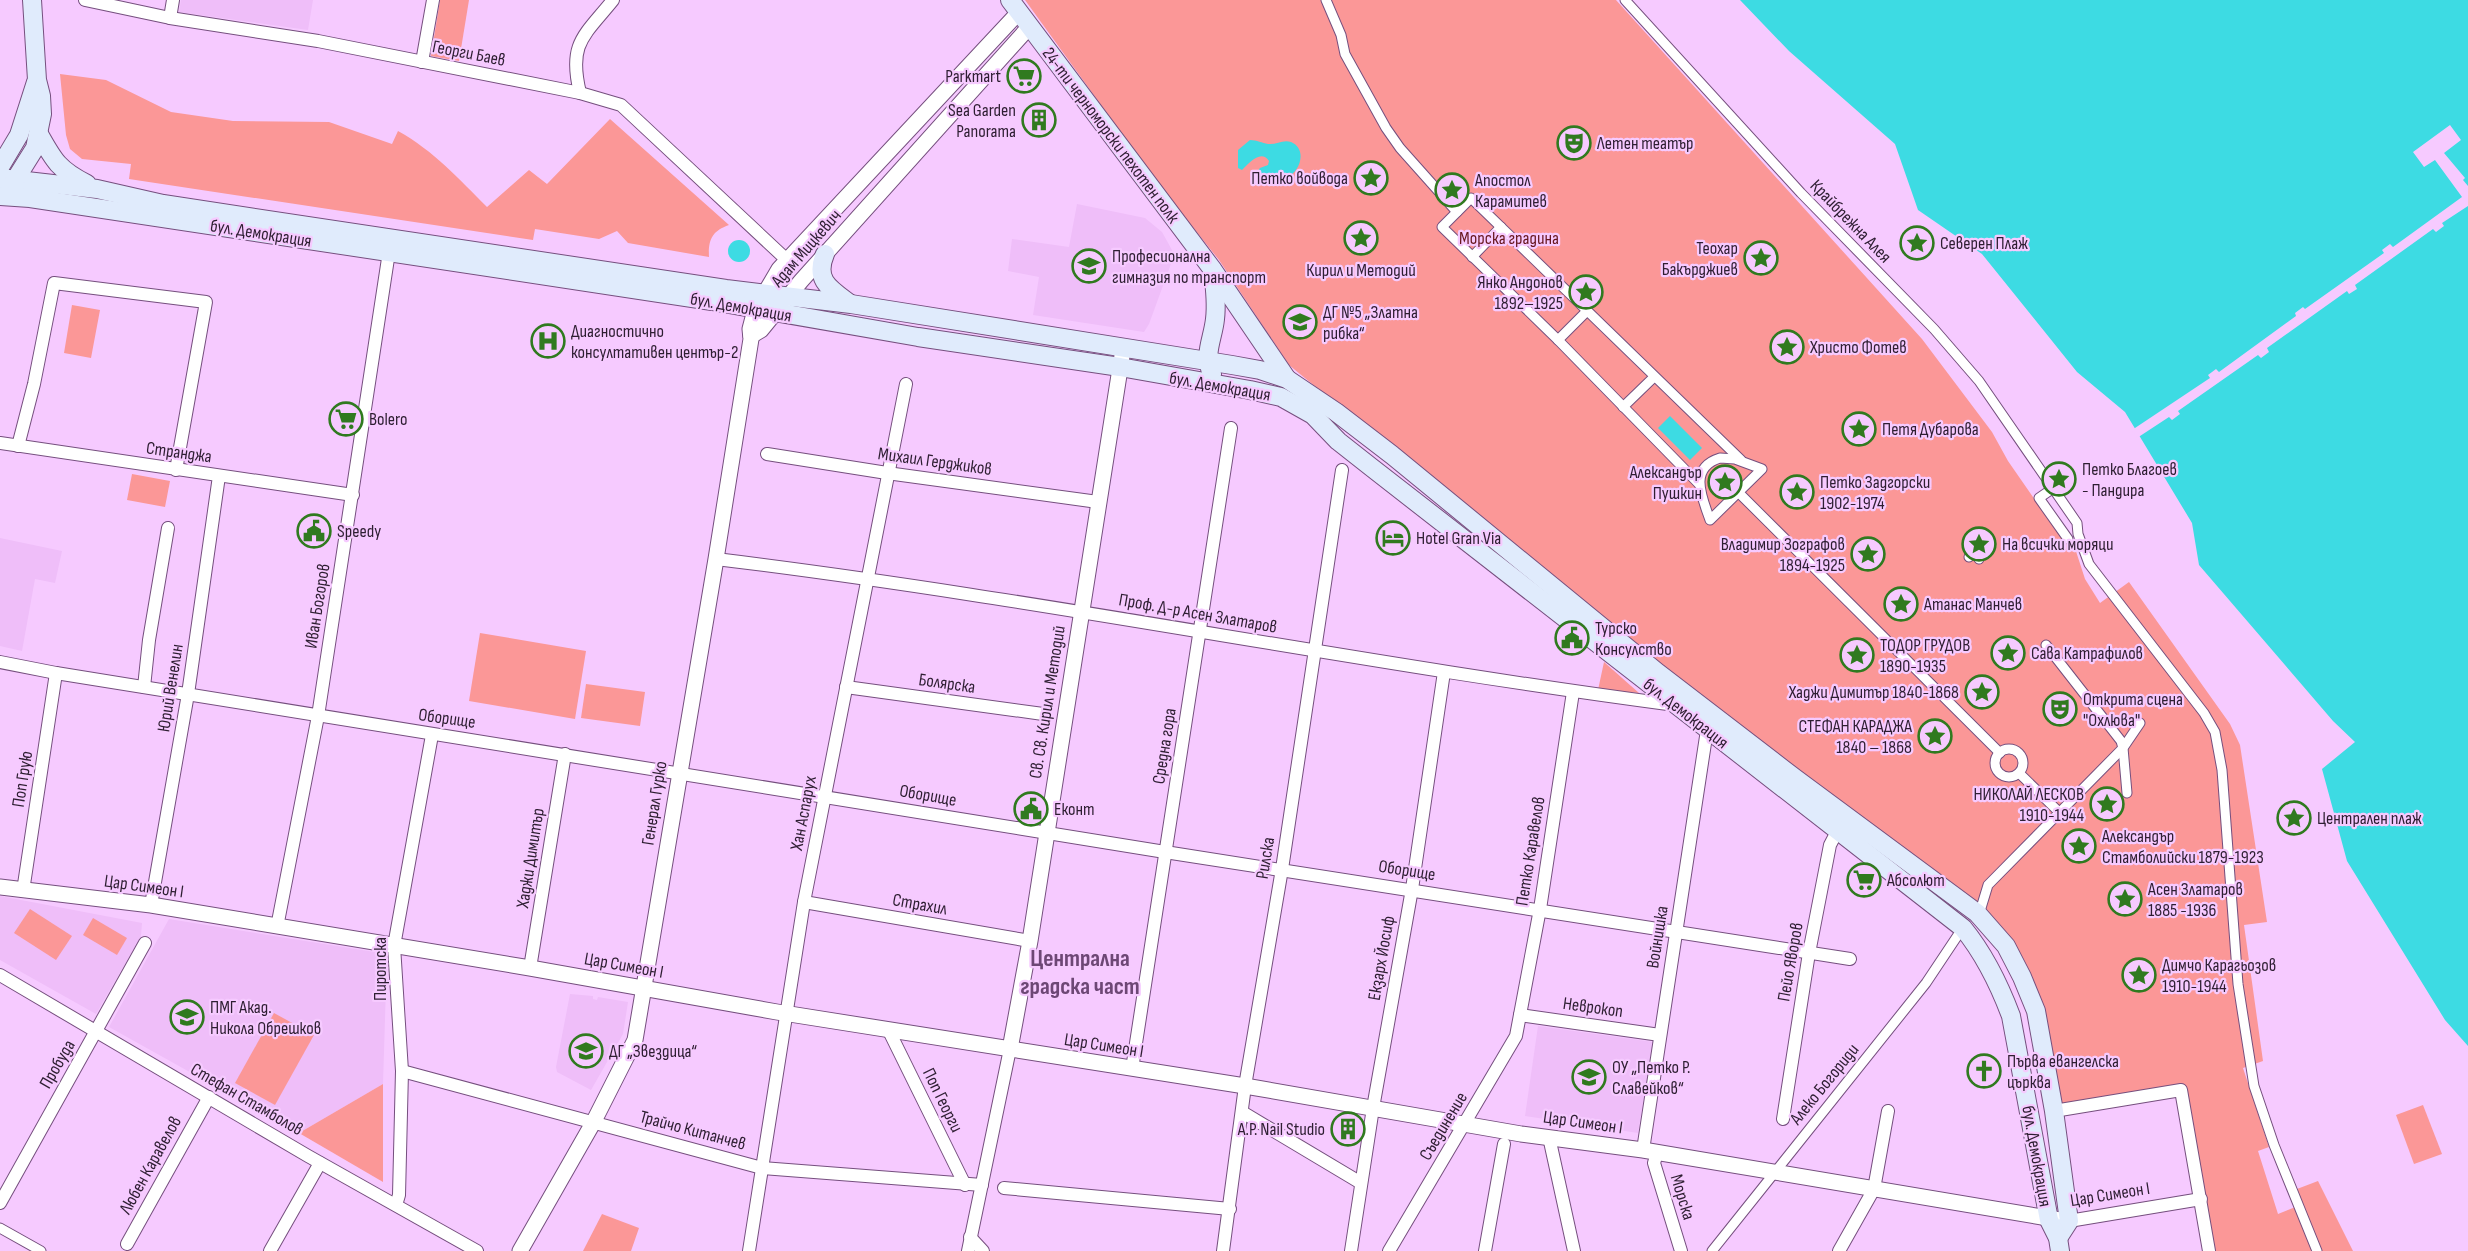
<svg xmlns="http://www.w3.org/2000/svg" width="2468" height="1251" viewBox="0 0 2468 1251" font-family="'Sofia Sans Condensed',sans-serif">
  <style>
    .built { fill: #efbef9 }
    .green { fill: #fb9797 }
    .water { fill: #3ddbe3 }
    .pier { fill: #f6caff }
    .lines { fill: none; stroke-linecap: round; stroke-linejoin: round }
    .pedestrian-casing { stroke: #754f7e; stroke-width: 11 }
    .minor-casing { stroke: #754f7e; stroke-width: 14 }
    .tertiary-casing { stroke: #754f7e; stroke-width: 17 }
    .secondary-casing { stroke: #754f7e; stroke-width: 20 }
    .pedestrian { stroke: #fff; stroke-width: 9 }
    .minor { stroke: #fff; stroke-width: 12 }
    .tertiary { stroke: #fff; stroke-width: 15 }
    .secondary { stroke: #e0ebfc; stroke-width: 18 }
    .labels { text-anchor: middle; stroke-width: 4.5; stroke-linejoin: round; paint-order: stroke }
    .street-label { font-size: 18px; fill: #2e1e32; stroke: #f6caff }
    .poi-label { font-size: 18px; fill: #2e1e32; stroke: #f6caff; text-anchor: start }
    .park-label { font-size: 18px; fill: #67171f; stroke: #f6caff }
    .district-label { font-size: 24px; font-weight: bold; fill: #6d4775; stroke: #f6caff }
  </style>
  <rect width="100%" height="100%" fill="#f6caff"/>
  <g class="built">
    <path d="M181 0H313L308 30 179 12Z"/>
    <path d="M1077 204 1145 218 1162 232 1167 241 1173 252 1172 261 1149 324 1144 332 1033 315 1039 277 1008 271 1012 239 1069 247Z"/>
    <path d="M0 538 62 551 55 583 35 579 22 651 0 646Z"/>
    <path d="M0 896 142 923 141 936 96 1014 0 960Z"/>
    <path d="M169 919 387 954 383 1084 299 1133 109 1027Z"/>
    <path d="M570 994 593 996V999L597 1000 598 997 628 1002 623 1034 591 1090 557 1072 556 1067Z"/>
    <path d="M1538 1026 1653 1042 1638 1133 1525 1116Z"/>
  </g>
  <g class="green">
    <path d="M440 0H469L459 61 431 56Z"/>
    <path d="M1025 0H1616L1922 339 1992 432 2008 461 2064 542 2072 539 2085 579 2100 603 2129 582 2230 724 2240 745 2267 922 2244 925 2263 1061 2243 1068 2269 1147 2258 1151 2278 1214 2303 1204 2297 1189 2318 1181 2353 1251H2214L2185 1085 2060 1107 2012 943 1663 672 1289 365 1219 260 1156 181Z"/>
    <path d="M60 74 106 80 171 112 233 121 329 122 392 144 398 131C434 151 459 179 487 207L529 170 547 184 610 119 729 225C712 231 708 240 709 257L628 243 617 231 599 239 535 229 533 240 129 179 131 164 82 159 70 149 66 135Z"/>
    <path d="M72 305 100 310 91 358 64 353Z"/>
    <path d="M132 474 170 481 165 507 127 500Z"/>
    <path d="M480 633 586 651 575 719 469 701Z"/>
    <path d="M1604 662 1639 693 1598 690Z"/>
    <path d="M586 684 645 692 640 726 581 718Z"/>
    <path d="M30 909 72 936 56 960 14 933Z"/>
    <path d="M93 918 127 938 117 955 83 935Z"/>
    <path d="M274 1013 314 1035 275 1105 235 1083Z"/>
    <path d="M383 1084V1182L299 1133Z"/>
    <path d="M2423 1105 2442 1154 2414 1164 2396 1115Z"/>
    <path d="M602 1214 639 1228 631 1251H583Z"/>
  </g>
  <g class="water">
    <path d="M1740 0H2468V1046L2445 1020 2347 861 2322 769 2355 742 2333 721 2199 565 2192 523 2125 412 2077 372 1982 254 1918 210 1895 144 1789 51Z"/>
    <path d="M1250 140C1257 140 1262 143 1268 144 1276 145 1283 139 1291 142 1308 149 1300 173 1286 178 1278 181 1270 178 1263 181L1255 175 1260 168 1268 165 1269 161C1261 149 1249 163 1242 170L1238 168V150Z"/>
    <circle cx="739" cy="251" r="11"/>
    <path d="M1670 416 1702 448 1690 460 1658 428Z"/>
  </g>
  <path class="pier" d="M2450 125 2461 140 2444 153 2465 178 2463 180 2468 186V206L2442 223 2444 226 2436 232 2433 229 2355 285 2357 289 2349 294 2347 291 2267 348 2269 352 2261 358 2258 355 2178 411 2180 414 2172 420 2169 417 2137 438 2132 430 2210 378 2208 375 2216 369 2219 372 2296 316 2295 313 2303 307 2305 309 2384 253 2382 250 2390 244 2393 247 2462 197 2435 160 2424 167 2413 152Z"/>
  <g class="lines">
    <defs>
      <g id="pedestrian">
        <path d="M1326 0 1341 35 1345 54 1386 128 1400 148 1457 212"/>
        <path d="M1625 0 1801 193 1934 329 1979 381 2077 523 2078 534 2089 564 2204 713 2215 732 2222 770 2238 984 2254 1086 2274 1145 2317 1251"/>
        <path d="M1472 257 1501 227"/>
        <path d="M1558 340 1587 311"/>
        <path d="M1623 407 1654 377"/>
        <path d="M1720 458 1735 459 1762 469 1710 520C1702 497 1688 468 1720 458Z"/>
        <path d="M1699 484 1558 340 1442 227 1471 198 1741 460"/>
        <path d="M1738 492 2000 753"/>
        <path d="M2068 539 2039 498 2068 478"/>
        <path d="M1968 544 1979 559"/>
        <path d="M1969 557 1990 540"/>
        <circle cx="2009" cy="763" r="14"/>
        <path d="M2019 773 2060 813"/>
        <path d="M2127 793 2123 748 2140 723"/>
        <path d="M1981 908 1988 885 2123 748 2121 741 2046 645"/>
        <path d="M0 1228 41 1251"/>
        <path d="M1712 1251 1926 983 1958 935"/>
      </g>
      <g id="minor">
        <path d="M85 0 170 18 318 41 580 93 621 105 788 261"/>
        <path d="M170 18 173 0"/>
        <path d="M422 62 433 0"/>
        <path d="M580 93C568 43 584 36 613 0"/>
        <path d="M0 443 353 495"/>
        <path d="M18 446 34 384 54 283 206 302 176 470"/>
        <path d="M767 454 887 473 1098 502"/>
        <path d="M716 559C1037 598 1354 663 1675 705"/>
        <path d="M0 662 56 673 1165 852 1850 959"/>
        <path d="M144 687 149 640 168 528"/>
        <path d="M846 687 1043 714"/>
        <path d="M23 891 56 673"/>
        <path d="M804 902 1030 941"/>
        <path d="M151 905 188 694 219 476"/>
        <path d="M277 927 318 716 389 252"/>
        <path d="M530 968 565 754"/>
        <path d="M0 975 308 1156 477 1251"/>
        <path d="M1520 1015 1660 1035"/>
        <path d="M888 1029 965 1185"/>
        <path d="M1132 1069 1231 428"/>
        <path d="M402 1071 762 1168 982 1185"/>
        <path d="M2054 1111 2181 1090 2209 1251"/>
        <path d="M1242 1112 1361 1183"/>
        <path d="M1783 1119 1809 953 1830 845 1841 824"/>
        <path d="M1549 1137 1574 1251"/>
        <path d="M1643 1150 1707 730"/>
        <path d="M1657 1153 1654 1163 1681 1251"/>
        <path d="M1004 1188 1230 1209"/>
        <path d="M0 1203 145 943"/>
        <path d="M396 1205 399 1195 402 1071 394 946 432 735"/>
        <path d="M2069 1221 2201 1199"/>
        <path d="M970 1237 983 1251"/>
        <path d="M127 1244 209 1097"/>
        <path d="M270 1251 320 1163"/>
        <path d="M749 1251 804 902 906 384"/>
        <path d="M968 1251 1010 1049"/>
        <path d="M1223 1251 1245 1086 1282 869 1342 470"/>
        <path d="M1351 1251 1373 1108 1412 889 1444 672"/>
        <path d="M1389 1251 1516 1036 1540 909 1573 692"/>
        <path d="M1485 1251 1504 1144"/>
        <path d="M1839 1251 1874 1189 1888 1111"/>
      </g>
      <g id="tertiary">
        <path d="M751 336 761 330 801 281 1030 26"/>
        <path d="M0 887 151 905 530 968 777 1012 1245 1086 1521 1134 1643 1150 2060 1220"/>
        <path d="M1010 1049 1030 941 1122 356"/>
        <path d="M520 1251 593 1123 635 1040 716 559 751 339 750 329 755 310 779 269 1019 12"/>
      </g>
      <g id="secondary">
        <path d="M1010 0 1213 270 1287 379"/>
        <path d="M39 134C54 161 59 170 87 184"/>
        <path d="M0 167 19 135 36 82"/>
        <path d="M0 178 97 189 163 204 726 289 851 304 1232 365 1260 370 1287 379 1336 412 1392 455 1658 673 1796 779 1977 913 2006 946 2022 977 2036 1011 2054 1111 2069 1221 2058 1238"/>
        <path d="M10 188 35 148 42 114 41 96 37 80 32 0"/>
        <path d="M0 196 30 198 712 301 918 337 1120 367 1250 390 1281 397 1313 415 1338 441 1371 467 1963 928C1985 955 1999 984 2011 1016L2049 1220 2058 1238 2060 1251"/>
        <path d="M825 254C814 280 830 289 849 303"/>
        <path d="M1212 374C1203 354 1213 339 1215 319 1217 303 1215 287 1213 272"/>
      </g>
    </defs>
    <use href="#pedestrian" class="pedestrian-casing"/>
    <use href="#minor" class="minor-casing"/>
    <use href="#tertiary" class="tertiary-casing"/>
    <use href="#secondary" class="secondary-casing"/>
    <use href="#pedestrian" class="pedestrian"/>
    <use href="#minor" class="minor"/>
    <use href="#tertiary" class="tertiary"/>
    <use href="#secondary" class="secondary"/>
  </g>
  <defs>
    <symbol id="supermarket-ring" viewBox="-11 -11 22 22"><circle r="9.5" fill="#f6caff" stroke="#307a1f" stroke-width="1.5"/><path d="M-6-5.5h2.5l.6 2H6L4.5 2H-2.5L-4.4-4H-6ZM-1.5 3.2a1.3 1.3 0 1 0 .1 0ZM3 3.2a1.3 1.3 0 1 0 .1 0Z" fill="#307a1f"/></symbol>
    <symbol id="building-ring" viewBox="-11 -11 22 22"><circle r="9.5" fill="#f6caff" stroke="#307a1f" stroke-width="1.5"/><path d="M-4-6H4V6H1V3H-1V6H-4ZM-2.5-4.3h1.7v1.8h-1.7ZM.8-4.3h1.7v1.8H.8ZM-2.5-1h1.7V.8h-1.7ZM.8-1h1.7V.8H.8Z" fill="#307a1f"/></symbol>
    <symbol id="theatre-ring" viewBox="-11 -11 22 22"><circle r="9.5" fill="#f6caff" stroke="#307a1f" stroke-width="1.5"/><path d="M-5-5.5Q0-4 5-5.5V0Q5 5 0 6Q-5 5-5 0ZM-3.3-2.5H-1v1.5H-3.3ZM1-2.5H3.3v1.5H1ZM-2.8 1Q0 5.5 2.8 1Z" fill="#307a1f"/></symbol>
    <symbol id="sight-ring" viewBox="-11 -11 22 22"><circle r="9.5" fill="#f6caff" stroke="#307a1f" stroke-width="1.5"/><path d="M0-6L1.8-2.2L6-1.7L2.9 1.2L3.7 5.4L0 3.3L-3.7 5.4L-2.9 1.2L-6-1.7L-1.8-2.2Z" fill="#307a1f"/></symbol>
    <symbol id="school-ring" viewBox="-11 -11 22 22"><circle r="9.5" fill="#f6caff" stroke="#307a1f" stroke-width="1.5"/><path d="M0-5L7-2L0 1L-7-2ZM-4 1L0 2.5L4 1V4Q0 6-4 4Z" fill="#307a1f"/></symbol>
    <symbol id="hospital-ring" viewBox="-11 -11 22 22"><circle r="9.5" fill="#f6caff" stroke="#307a1f" stroke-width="1.5"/><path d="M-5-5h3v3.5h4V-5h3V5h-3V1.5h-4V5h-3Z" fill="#307a1f"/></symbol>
    <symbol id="civic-ring" viewBox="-11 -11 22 22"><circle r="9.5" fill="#f6caff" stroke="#307a1f" stroke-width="1.5"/><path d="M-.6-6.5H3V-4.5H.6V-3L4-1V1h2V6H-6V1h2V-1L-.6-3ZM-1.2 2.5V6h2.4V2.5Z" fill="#307a1f"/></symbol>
    <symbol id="hotel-ring" viewBox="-11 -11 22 22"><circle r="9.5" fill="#f6caff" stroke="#307a1f" stroke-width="1.5"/><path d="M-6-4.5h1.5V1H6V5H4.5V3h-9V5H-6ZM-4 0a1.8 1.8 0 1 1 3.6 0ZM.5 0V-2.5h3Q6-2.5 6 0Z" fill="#307a1f"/></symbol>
    <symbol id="church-ring" viewBox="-11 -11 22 22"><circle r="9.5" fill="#f6caff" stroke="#307a1f" stroke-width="1.5"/><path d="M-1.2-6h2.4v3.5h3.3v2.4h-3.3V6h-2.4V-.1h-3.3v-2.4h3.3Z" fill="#307a1f"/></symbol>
  </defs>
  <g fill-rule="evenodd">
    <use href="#supermarket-ring" x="1005" y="57" width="38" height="38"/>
    <use href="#building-ring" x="1020" y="101" width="38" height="38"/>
    <use href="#theatre-ring" x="1555" y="124" width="38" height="38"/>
    <use href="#sight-ring" x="1352" y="159" width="38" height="38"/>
    <use href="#sight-ring" x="1433" y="171" width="38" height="38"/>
    <use href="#sight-ring" x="1342" y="219" width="38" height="38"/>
    <use href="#sight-ring" x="1898" y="224" width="38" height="38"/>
    <use href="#sight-ring" x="1742" y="239" width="38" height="38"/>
    <use href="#school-ring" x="1070" y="247" width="38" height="38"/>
    <use href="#sight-ring" x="1567" y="273" width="38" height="38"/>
    <use href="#school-ring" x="1281" y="303" width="38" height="38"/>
    <use href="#hospital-ring" x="529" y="322" width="38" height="38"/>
    <use href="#sight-ring" x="1768" y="328" width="38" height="38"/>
    <use href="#supermarket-ring" x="327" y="400" width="38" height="38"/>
    <use href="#sight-ring" x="1840" y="410" width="38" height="38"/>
    <use href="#sight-ring" x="2040" y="460" width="38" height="38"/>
    <use href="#sight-ring" x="1706" y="463" width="38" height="38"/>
    <use href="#sight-ring" x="1778" y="473" width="38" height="38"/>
    <use href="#civic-ring" x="295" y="512" width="38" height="38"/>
    <use href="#hotel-ring" x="1374" y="519" width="38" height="38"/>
    <use href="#sight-ring" x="1960" y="525" width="38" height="38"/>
    <use href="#sight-ring" x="1849" y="535" width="38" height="38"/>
    <use href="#sight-ring" x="1882" y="585" width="38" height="38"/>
    <use href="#civic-ring" x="1553" y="619" width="38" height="38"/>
    <use href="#sight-ring" x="1989" y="634" width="38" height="38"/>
    <use href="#sight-ring" x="1838" y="636" width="38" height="38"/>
    <use href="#sight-ring" x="1963" y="673" width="38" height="38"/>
    <use href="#theatre-ring" x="2041" y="690" width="38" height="38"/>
    <use href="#sight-ring" x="1916" y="717" width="38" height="38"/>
    <use href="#sight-ring" x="2088" y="785" width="38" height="38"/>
    <use href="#civic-ring" x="1012" y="790" width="38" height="38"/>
    <use href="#sight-ring" x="2275" y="799" width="38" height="38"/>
    <use href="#sight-ring" x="2060" y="827" width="38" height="38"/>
    <use href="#supermarket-ring" x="1845" y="861" width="38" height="38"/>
    <use href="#sight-ring" x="2106" y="880" width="38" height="38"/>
    <use href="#sight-ring" x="2120" y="956" width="38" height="38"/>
    <use href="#school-ring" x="168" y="998" width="38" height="38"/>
    <use href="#school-ring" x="567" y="1032" width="38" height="38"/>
    <use href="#church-ring" x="1965" y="1052" width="38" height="38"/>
    <use href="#school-ring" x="1570" y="1058" width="38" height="38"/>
    <use href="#building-ring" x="1329" y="1110" width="38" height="38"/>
  </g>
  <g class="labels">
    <g class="street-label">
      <text transform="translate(469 53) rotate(11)" y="6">Георги Баев</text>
      <text transform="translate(1111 135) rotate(53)" y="6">24-ти черноморски пехотен полк</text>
      <text transform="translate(1851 221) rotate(46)" y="6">Крайбрежна Алея</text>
      <text transform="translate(261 233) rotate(9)" y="6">бул. Демокрация</text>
      <text transform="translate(806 248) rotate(-49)" y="6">Адам Мицкевич</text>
      <text transform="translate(741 307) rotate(10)" y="6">бул. Демокрация</text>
      <text transform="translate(1220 386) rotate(10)" y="6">бул. Демокрация</text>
      <text transform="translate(179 452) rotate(8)" y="6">Странджа</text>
      <text transform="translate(935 461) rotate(8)" y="6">Михаил Герджиков</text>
      <text transform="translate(317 606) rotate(-81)" y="6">Иван Богоров</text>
      <text transform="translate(1198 613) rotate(10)" y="6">Проф. Д-р Асен Златаров</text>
      <text transform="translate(947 683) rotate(8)" y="6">Болярска</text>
      <text transform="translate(170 688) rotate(-81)" y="6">Юрий Венелин</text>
      <text transform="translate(1047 702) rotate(-81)" y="6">Св. Св. Кирил и Методий</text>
      <text transform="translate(1686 713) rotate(38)" y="6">бул. Демокрация</text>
      <text transform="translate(447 718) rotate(8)" y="6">Оборище</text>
      <text transform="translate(1164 746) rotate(-81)" y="6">Средна гора</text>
      <text transform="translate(22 779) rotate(-81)" y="6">Поп Грую</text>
      <text transform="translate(928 795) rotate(10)" y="6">Оборище</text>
      <text transform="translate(654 803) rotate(-81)" y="6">Генерал Гурко</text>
      <text transform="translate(803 813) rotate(-79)" y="6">Хан Аспарух</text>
      <text transform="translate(1530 851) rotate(-81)" y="6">Петко Каравелов</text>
      <text transform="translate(530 858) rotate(-81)" y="6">Хаджи Димитър</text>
      <text transform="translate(1265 858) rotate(-81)" y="6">Рилска</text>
      <text transform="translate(1407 870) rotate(9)" y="6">Оборище</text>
      <text transform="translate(144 886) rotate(8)" y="6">Цар Симеон I</text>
      <text transform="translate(920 904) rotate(10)" y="6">Страхил</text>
      <text transform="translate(1657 937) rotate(-81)" y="6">Войнишка</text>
      <text transform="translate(1381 958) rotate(-80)" y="6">Екзарх Йосиф</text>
      <text transform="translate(1790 962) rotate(-80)" y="6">Пейо Яворов</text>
      <text transform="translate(624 965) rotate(10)" y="6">Цар Симеон I</text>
      <text transform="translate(380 969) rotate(-90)" y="6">Пиротска</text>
      <text transform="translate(1593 1007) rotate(8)" y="6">Неврокоп</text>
      <text transform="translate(1104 1045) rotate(9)" y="6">Цар Симеон I</text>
      <text transform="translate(57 1064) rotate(-60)" y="6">Пробуда</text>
      <text transform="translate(1824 1084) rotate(-51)" y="6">Алеко Богориди</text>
      <text transform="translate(247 1099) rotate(30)" y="6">Стефан Стамболов</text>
      <text transform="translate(943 1100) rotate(64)" y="6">Поп Георги</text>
      <text transform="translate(1583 1122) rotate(8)" y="6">Цар Симеон I</text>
      <text transform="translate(1443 1126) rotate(-59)" y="6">Съединение</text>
      <text transform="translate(693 1130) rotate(15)" y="6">Трайчо Китанчев</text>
      <text transform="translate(2037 1156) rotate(80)" y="6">бул. Демокрация</text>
      <text transform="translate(150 1165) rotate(-61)" y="6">Любен Каравелов</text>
      <text transform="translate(2110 1194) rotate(-9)" y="6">Цар Симеон I</text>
      <text transform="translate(1683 1197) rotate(73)" y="6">Морска</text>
    </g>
    <g class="poi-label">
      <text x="1001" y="82" text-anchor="end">Parkmart</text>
      <text x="1016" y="116" text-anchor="end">Sea Garden<tspan x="1016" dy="21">Panorama</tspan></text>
      <text x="1597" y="149">Летен театър</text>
      <text x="1348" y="184" text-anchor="end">Петко войвода</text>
      <text x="1475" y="186">Апостол<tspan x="1475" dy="21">Карамитев</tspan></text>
      <text x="1940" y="249">Северен Плаж</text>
      <text x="1738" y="254" text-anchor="end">Теохар<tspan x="1738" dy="21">Бакърджиев</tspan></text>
      <text x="1112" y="262">Професионална<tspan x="1112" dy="21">гимназия по транспорт</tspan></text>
      <text x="1361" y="276" text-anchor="middle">Кирил и Методий</text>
      <text x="1563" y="288" text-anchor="end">Янко Андонов<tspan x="1563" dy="21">1892–1925</tspan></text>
      <text x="1323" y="318">ДГ №5 „Златна<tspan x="1323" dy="21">рибка“</tspan></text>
      <text x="571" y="337">Диагностично<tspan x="571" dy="21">консултативен център-2</tspan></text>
      <text x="1810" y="353">Христо Фотев</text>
      <text x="369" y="425">Bolero</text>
      <text x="1882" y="435">Петя Дубарова</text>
      <text x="2082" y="475">Петко Благоев<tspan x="2082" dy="21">- Пандира</tspan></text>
      <text x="1702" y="478" text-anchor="end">Александър<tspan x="1702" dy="21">Пушкин</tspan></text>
      <text x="1820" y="488">Петко Задгорски<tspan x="1820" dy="21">1902-1974</tspan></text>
      <text x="337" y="537">Speedy</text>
      <text x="1416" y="544">Hotel Gran Via</text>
      <text x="1845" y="550" text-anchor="end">Владимир Зографов<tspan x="1845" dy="21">1894-1925</tspan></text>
      <text x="2002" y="550">На всички моряци</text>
      <text x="1924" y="610">Атанас Манчев</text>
      <text x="1595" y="634">Турско<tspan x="1595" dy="21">Консулство</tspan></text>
      <text x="1880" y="651">TOДOP ГРУДОВ<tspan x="1880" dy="21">1890-1935</tspan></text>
      <text x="2031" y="659">Сава Катрафилов</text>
      <text x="1959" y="698" text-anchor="end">Хаджи Димитър 1840-1868</text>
      <text x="2083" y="705">Открита сцена<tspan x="2083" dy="21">"Охлюва"</tspan></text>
      <text x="1912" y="732" text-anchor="end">СТЕФАН КАРАДЖА<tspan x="1912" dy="21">1840 – 1868</tspan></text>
      <text x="2084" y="800" text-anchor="end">НИКОЛАЙ ЛЕСКОВ<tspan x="2084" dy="21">1910-1944</tspan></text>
      <text x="1054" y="815">Еконт</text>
      <text x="2317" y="824">Централен плаж</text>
      <text x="2102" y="842">Александър<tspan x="2102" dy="21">Стамболийски 1879-1923</tspan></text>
      <text x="1887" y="886">Абсолют</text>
      <text x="2148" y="895">Асен Златаров<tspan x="2148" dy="21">1885 -1936</tspan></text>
      <text x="2162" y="971">Димчо Карагьозов<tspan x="2162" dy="21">1910-1944</tspan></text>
      <text x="210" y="1013">ПМГ Акад.<tspan x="210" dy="21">Никола Обрешков</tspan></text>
      <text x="609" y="1057">ДГ „Звездица“</text>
      <text x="2007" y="1067">Първа евангелска<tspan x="2007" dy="21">църква</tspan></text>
      <text x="1612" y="1073">ОУ „Петко Р.<tspan x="1612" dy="21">Славейков“</tspan></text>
      <text x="1325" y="1135" text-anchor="end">A.P. Nail Studio</text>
    </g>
    <g class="park-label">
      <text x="1509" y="244">Морска градина</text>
    </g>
    <g class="district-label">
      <text x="1080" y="966">Централна<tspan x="1080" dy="28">градска част</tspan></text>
    </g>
  </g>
</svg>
